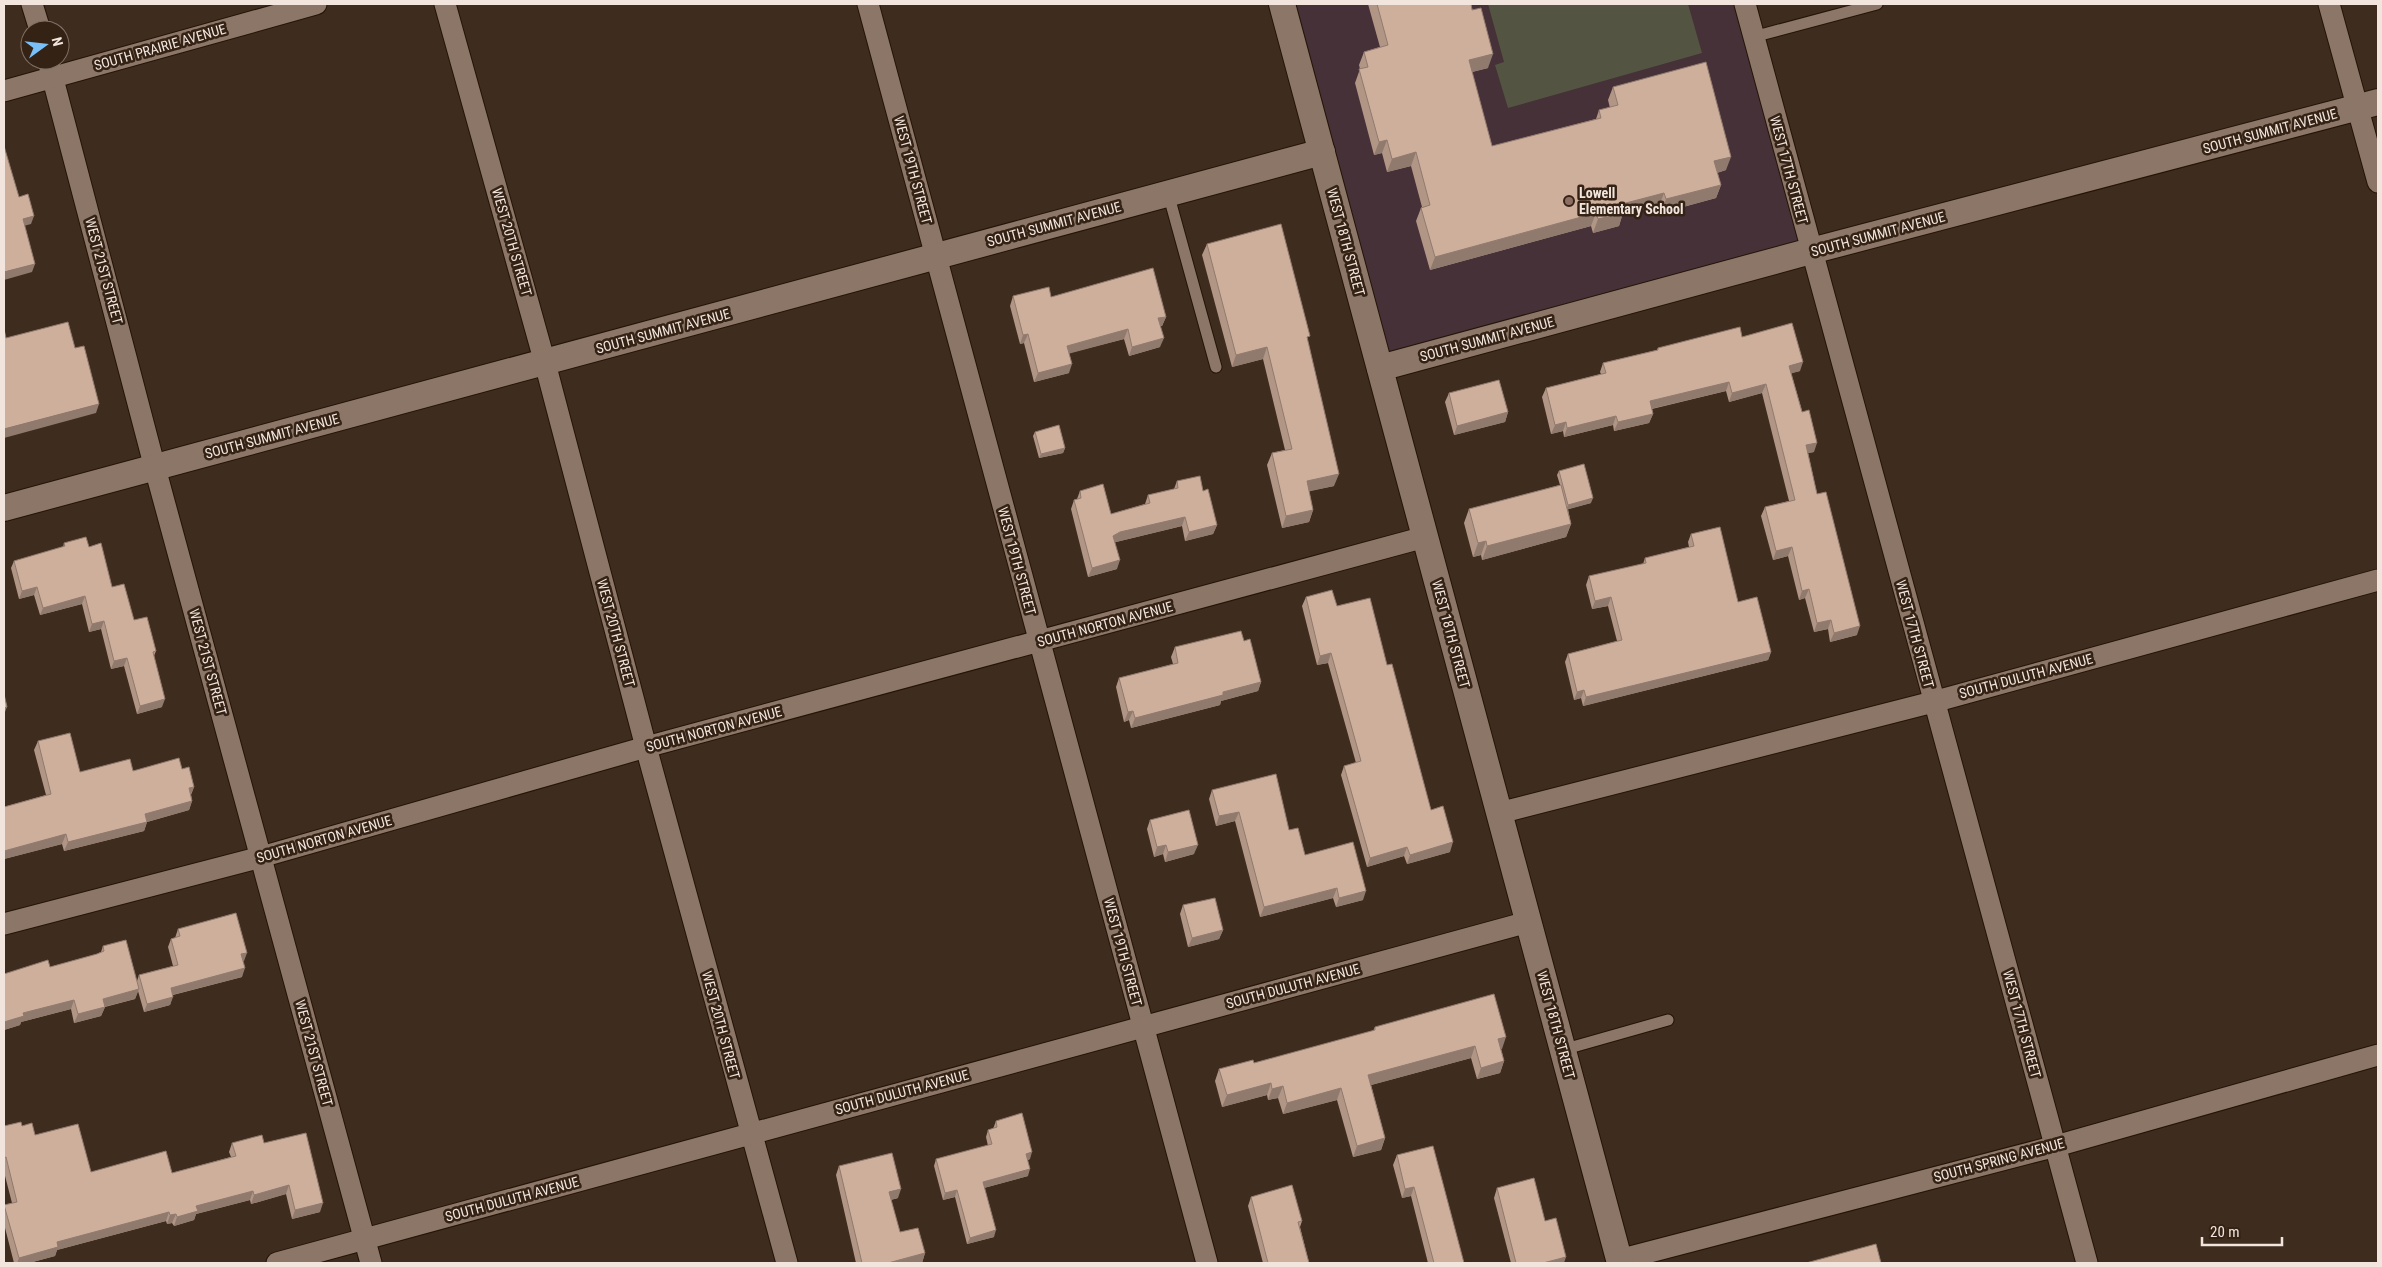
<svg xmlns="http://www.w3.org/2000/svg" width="2382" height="1267" viewBox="0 0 2382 1267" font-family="'Roboto Condensed',sans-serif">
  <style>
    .education { fill: #453137 }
    .green { fill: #535542 }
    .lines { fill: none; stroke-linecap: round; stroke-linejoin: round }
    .service-casing { stroke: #241407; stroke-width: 13 }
    .minor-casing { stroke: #241407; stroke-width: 23 }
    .tertiary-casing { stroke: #241407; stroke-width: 28 }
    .service { stroke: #8c7667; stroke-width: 11 }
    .minor { stroke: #8c7667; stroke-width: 21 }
    .tertiary { stroke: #8c7667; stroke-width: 26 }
    .wall { fill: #b19686 }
    .shaded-wall { fill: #907a6d }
    .building { fill: #ceaf9c; stroke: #907a6d }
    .education-dot { fill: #8d6e63; stroke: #342215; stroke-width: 2 }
    .labels { text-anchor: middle; stroke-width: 5; stroke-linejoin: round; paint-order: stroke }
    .street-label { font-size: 14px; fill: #f1e5dd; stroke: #342215 }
    .poi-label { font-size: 14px; font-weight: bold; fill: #f1e5dd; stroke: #342215; text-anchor: start }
  </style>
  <rect width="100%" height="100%" fill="#3e2c1e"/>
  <path class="education" d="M1282 4H1745L1811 251 1380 368Z"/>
  <path class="green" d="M1488 4H1688L1702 53 1508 108 1495 65 1504 62Z"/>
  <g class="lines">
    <defs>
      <g id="service">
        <path d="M1753 37 1877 4"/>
        <path d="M1168 193 1216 367"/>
        <path d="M1562 1050 1668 1020"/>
      </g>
      <g id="minor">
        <path d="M32 4 40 30"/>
        <path d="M445 4 545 363 646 747 787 1263"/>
        <path d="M868 4 1207 1263"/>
        <path d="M1745 4 2087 1263"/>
        <path d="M2329 4 2378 182"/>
        <path d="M48 60 155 468 371 1263"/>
        <path d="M4 91 316 4"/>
        <path d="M1499 813 1933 702 2378 580"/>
        <path d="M4 924 261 857 646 747 1425 537"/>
        <path d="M1619 1260 2056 1146 2378 1055"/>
        <path d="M277 1263 1528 922"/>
      </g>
      <g id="tertiary">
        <path d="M1282 4 1620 1263"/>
        <path d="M1380 368 1811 251 2378 102"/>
        <path d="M4 508 1322 152"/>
      </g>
    </defs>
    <use href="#service" class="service-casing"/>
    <use href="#minor" class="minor-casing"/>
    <use href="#tertiary" class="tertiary-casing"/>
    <use href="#service" class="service"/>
    <use href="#minor" class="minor"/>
    <use href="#tertiary" class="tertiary"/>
  </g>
  <g class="wall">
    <path d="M1368 4H1471L1488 68 1472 72 1492 146 1596 119 1599 110 1610 108 1608 100 1613 87 1726 170 1717 173 1721 185 1716 198 1661 213 1659 206 1622 216 1619 226 1593 233 1591 226 1430 270 1416 221 1421 208 1422 207 1411 166 1387 172 1382 153 1374 155 1355 83 1360 69 1359 65 1364 52 1380 47Z"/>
    <path d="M1207 244 1308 342 1334 486 1309 491 1313 510 1309 522 1282 528 1267 465 1272 453 1285 450 1263 359 1232 367 1202 255Z"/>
    <path d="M1013 296 1051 297 1166 317 1162 326H1160V347L1129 356 1124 339 1069 353V373L1034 382 1024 343 1020 344 1010 306Z"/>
    <path d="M1742 337 1800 371 1791 373 1814 452 1808 453 1817 494 1857 635 1830 642 1828 629 1814 632 1805 598 1799 600 1788 556 1773 560 1761 516 1765 507 1789 501 1762 393 1729 402 1726 391 1652 409 1653 414 1649 423 1614 431 1613 425 1564 437 1563 431 1551 434 1542 397 1546 388 1601 374 1600 372 1603 363 1657 350 1658 348Z"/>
    <path d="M1449 393 1508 412 1505 422 1454 435 1445 402Z"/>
    <path d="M1035 432 1065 448 1063 453 1039 458 1033 436Z"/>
    <path d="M1559 471 1591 503 1568 509 1571 524 1566 537 1482 560 1481 555 1473 557 1464 523 1469 509 1560 485 1557 475Z"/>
    <path d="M1177 481 1203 491 1217 525 1213 534 1185 541 1182 526 1116 542H1115L1117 569 1088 577 1071 509 1074 500 1077 499 1080 491 1111 514 1145 504 1148 495 1174 489Z"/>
    <path d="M1691 534 1738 602 1771 652 1768 660 1583 706 1581 698 1574 700 1565 662 1568 654 1617 641 1608 606 1592 609 1586 585 1589 576 1643 564 1645 558 1689 547 1688 542Z"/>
    <path d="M64 543 89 547 112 587 134 620 156 651 154 656 162 707 137 714 124 666 111 669 101 629 89 632 82 604 40 615 34 595 19 599 11 568 14 561 63 547Z"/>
    <path d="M1306 597 1337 606 1387 665 1431 810 1450 852 1407 864 1404 856 1367 867 1341 775 1344 766 1356 763 1328 663 1317 665 1302 606Z"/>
    <path d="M1244 641 1261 682 1258 691 1221 701 1220 705 1131 728 1129 720 1124 722 1116 687 1119 678 1173 664 1171 657 1175 647Z"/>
    <path d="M38 741 80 772 182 769 194 787 191 795 192 801 189 810 147 822 144 831 64 851 62 844 4 859V807L46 795 34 750Z"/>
    <path d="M1212 790 1289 830 1305 855 1363 900 1336 907 1333 898 1260 917 1235 821 1216 826 1209 799Z"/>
    <path d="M1150 820 1194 854 1165 862 1163 854 1154 857 1147 829Z"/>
    <path d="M1183 905 1223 930 1219 939 1188 947 1180 914Z"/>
    <path d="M178 929 244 961H243L242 977 173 995 170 1005 144 1012 138 991 135 999 105 1007 101 1016 74 1023 71 1009 21 1022 20 1025 4 1030V974L50 967 97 954 101 952 103 946 137 981 139 975 173 966 168 947 171 939 175 938Z"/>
    <path d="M1375 1027 1502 1049H1501L1504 1061 1500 1073 1477 1079 1471 1058 1371 1085 1385 1138 1381 1150 1353 1157 1337 1100 1283 1114 1278 1098 1268 1100 1267 1095 1222 1107 1215 1081 1219 1069 1254 1063 1373 1031Z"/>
    <path d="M996 1121 1030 1159 1028 1160V1176L984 1188 994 1237 967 1244 955 1197 943 1200 934 1166 936 1159 988 1146 986 1137 988 1130 993 1129Z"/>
    <path d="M4 1126H22L91 1172 172 1173 231 1157 229 1152 232 1143H264L320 1212 292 1219 286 1194 251 1204 250 1200 196 1214 194 1220 174 1226 172 1223 167 1224 166 1221 57 1250 55 1256 29 1263H14L4 1224V1205L12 1203 4 1172Z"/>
    <path d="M1397 1155 1464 1263H1428L1411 1196 1402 1198 1393 1165Z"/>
    <path d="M839 1166 898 1198 891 1200 900 1232 925 1253 922 1263H856L836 1175Z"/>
    <path d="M1497 1188 1545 1221 1564 1263H1511L1494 1198Z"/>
    <path d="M1251 1197 1302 1221 1300 1227 1309 1263H1263L1248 1206Z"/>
  </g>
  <g class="shaded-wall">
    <path d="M1493 54 1488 68 1464 74 1469 60Z"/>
    <path d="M1387 140 1382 153 1374 155 1379 142Z"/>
    <path d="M1416 152 1411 166 1387 172 1392 159Z"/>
    <path d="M1731 157 1726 170 1709 175 1714 161Z"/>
    <path d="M1721 185 1716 198 1661 213 1666 199Z"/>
    <path d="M1664 193 1659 206 1622 216 1619 226 1593 233 1598 219 1622 204Z"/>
    <path d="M1596 213 1591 226 1430 270 1435 257Z"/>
    <path d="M34 216 31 224 20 227 23 219Z"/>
    <path d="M35 264 32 272 4 280V272Z"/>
    <path d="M1166 317 1162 326 1155 328 1158 318Z"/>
    <path d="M1128 329 1124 339 1064 355 1067 346Z"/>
    <path d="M1028 334 1024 343 1020 344 1023 335Z"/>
    <path d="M1164 338 1160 347 1129 356 1132 347Z"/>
    <path d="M1267 347 1263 359 1232 367 1236 355Z"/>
    <path d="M1803 362 1800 371 1786 375 1789 366Z"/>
    <path d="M1072 364 1069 373 1034 382 1038 373Z"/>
    <path d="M1729 382 1726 391 1646 410 1650 401Z"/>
    <path d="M1766 384 1762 393 1729 402 1732 393Z"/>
    <path d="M99 404 96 413 4 438V429Z"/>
    <path d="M1508 412 1505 422 1454 435 1457 426Z"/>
    <path d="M1653 414 1649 423 1614 431 1618 422Z"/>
    <path d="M1616 416 1613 425 1564 437 1567 428Z"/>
    <path d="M1566 422 1563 431 1551 434 1555 425Z"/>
    <path d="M1817 443 1814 452 1803 454 1806 445Z"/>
    <path d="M1065 448 1063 453 1039 458 1041 454Z"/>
    <path d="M1339 474 1334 486 1302 493 1307 481Z"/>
    <path d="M1593 498 1591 503 1566 510 1568 505Z"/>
    <path d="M1313 510 1309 522 1282 528 1286 516Z"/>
    <path d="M1185 517 1182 526 1116 542 1110 545 1113 536 1120 532Z"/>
    <path d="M1571 524 1566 537 1482 560 1487 546Z"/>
    <path d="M1217 525 1213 534 1185 541 1189 532Z"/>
    <path d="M1486 541 1481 555 1473 557 1478 543Z"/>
    <path d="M1792 547 1788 556 1773 560 1776 551Z"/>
    <path d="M1120 560 1117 569 1088 577 1092 568Z"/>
    <path d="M37 587 34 595 19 599 22 591Z"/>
    <path d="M1809 589 1805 598 1799 600 1802 591Z"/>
    <path d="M85 596 82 604 40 615 43 608Z"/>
    <path d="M1611 597 1608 606 1592 609 1595 601Z"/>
    <path d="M1831 620 1828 629 1814 632 1817 623Z"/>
    <path d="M104 621 101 629 89 632 92 624Z"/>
    <path d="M1860 626 1857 635 1830 642 1834 633Z"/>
    <path d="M1771 652 1768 660 1583 706 1586 697Z"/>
    <path d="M1331 653 1328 663 1317 665 1320 656Z"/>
    <path d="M127 658 124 666 111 669 114 661Z"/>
    <path d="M1261 682 1258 691 1221 701 1220 705 1131 728 1135 718 1223 692Z"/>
    <path d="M1584 690 1581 698 1574 700 1577 692Z"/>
    <path d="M165 699 162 707 137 714 140 706Z"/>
    <path d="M7 707 5 712H4V708Z"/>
    <path d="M1133 711 1129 720 1124 722 1128 712Z"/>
    <path d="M194 787 190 796 189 788Z"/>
    <path d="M192 801 189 810 147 822 144 831 64 851 68 842 145 814Z"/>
    <path d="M1239 812 1235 821 1216 826 1219 816Z"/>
    <path d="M66 834 62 844 4 859V851Z"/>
    <path d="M1453 842 1450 852 1407 864 1410 855Z"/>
    <path d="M1166 845 1163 854 1154 857 1157 847Z"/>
    <path d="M1198 845 1194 854 1165 862 1168 852Z"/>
    <path d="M1407 847 1404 856 1367 867 1370 858Z"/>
    <path d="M1337 888 1333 898 1260 917 1264 907Z"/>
    <path d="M1366 891 1363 900 1336 907 1339 898Z"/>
    <path d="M1223 930 1219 939 1188 947 1192 938Z"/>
    <path d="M247 953 244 961 238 962 241 954Z"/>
    <path d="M245 968 242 977 168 996 171 988Z"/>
    <path d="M139 989 135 999 99 1008 103 999Z"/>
    <path d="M173 997 170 1005 144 1012 147 1004Z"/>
    <path d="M74 1000 71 1009 21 1022 20 1025 4 1030V1031V1022L23 1013Z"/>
    <path d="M105 1007 101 1016 74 1023 78 1014Z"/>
    <path d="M1506 1037 1502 1049 1494 1051 1498 1039Z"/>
    <path d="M1475 1046 1471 1058 1364 1087 1368 1075Z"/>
    <path d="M1504 1061 1500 1073 1477 1079 1481 1068Z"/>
    <path d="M1271 1083 1267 1095 1222 1107 1227 1095Z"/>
    <path d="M1283 1086 1278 1098 1268 1100 1272 1089Z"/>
    <path d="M1341 1088 1337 1100 1283 1114 1287 1103Z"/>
    <path d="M1385 1138 1381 1150 1353 1157 1357 1146Z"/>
    <path d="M1032 1152 1030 1159 1024 1161 1026 1154Z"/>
    <path d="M1030 1169 1028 1176 980 1189 983 1182Z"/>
    <path d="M289 1185 286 1194 251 1204 254 1195Z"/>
    <path d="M1414 1187 1411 1196 1402 1198 1405 1189Z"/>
    <path d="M901 1189 898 1198 885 1201 889 1192Z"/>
    <path d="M957 1190 955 1197 943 1200 945 1193Z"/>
    <path d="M253 1191 250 1200 196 1214 194 1220 174 1226 177 1217 196 1206Z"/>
    <path d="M323 1203 320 1212 292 1219 295 1210Z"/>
    <path d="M169 1212 166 1221 57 1250 55 1256 29 1263H17L19 1258 57 1242Z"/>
    <path d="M176 1214 172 1223 167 1224 170 1215Z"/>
    <path d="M996 1230 994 1237 967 1244 970 1238Z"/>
    <path d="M925 1253 922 1263H888Z"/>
    <path d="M1566 1257 1564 1263H1543Z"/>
  </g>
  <g class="building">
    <path d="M1377 4H1471L1472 10 1481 8 1493 54 1469 60 1492 146 1601 118 1599 110 1618 105 1613 87 1706 62 1731 157 1714 161 1721 185 1666 199 1664 193 1622 204 1624 213 1598 219 1596 213 1435 257 1421 208 1430 205 1416 152 1392 159 1387 140 1379 142 1359 69 1368 67 1364 52 1388 45Z"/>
    <path d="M4 146 19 197 28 194 34 216 23 219 35 264 4 272Z"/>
    <path d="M1281 224 1310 336 1307 337 1339 474 1307 481 1313 510 1286 516 1272 453 1292 449 1267 347 1236 355 1207 244Z"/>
    <path d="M1153 268 1166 317 1158 318 1164 338 1132 347 1128 329 1067 346 1072 364 1038 373 1028 334 1023 335 1013 296 1049 287 1051 297Z"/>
    <path d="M68 322 75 348 84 346 99 404 4 429V329L6 338Z"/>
    <path d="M1792 323 1803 362 1789 366 1802 412 1809 410 1817 443 1806 445 1817 494 1826 492 1860 626 1834 633 1831 620 1817 623 1809 589 1802 591 1792 547 1776 551 1765 507 1795 500 1766 384 1732 393 1729 382 1650 401 1653 414 1618 422 1616 416 1567 428 1566 422 1555 425 1546 388 1606 373 1603 363 1658 350V348L1740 327 1742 337Z"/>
    <path d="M1499 380 1508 412 1457 426 1449 393Z"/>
    <path d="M1059 425 1065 448 1041 454 1035 432Z"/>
    <path d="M1584 464 1593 498 1568 505 1559 471Z"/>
    <path d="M1200 476 1203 491 1208 489 1217 525 1189 532 1185 517 1120 532 1113 536 1120 560 1092 568 1074 500 1081 498 1080 491 1103 484 1111 514 1150 503 1148 495 1178 488 1177 481Z"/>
    <path d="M1561 485 1571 524 1487 546 1486 541 1478 543 1469 509Z"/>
    <path d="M1720 527 1738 602 1757 597 1771 652 1586 697 1584 690 1577 692 1568 654 1622 640 1611 597 1595 601 1589 576 1646 563 1645 558 1694 546 1691 534Z"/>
    <path d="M86 537 89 547 101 543 112 587 124 584 134 620 147 617 156 651 153 652 165 699 140 706 127 658 114 661 104 621 92 624 85 596 43 608 37 587 22 591 14 561 65 546 64 543Z"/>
    <path d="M1332 590 1337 606 1370 598 1387 665 1392 664 1431 810 1443 806 1453 842 1410 855 1407 847 1370 858 1344 766 1361 761 1331 653 1320 656 1306 597Z"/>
    <path d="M1241 631 1244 641 1250 639 1261 682 1223 692V695L1135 718 1133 711 1128 712 1119 678 1178 663 1175 647Z"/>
    <path d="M4 694 7 707 4 708Z"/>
    <path d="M70 733 80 772 130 759 133 771 179 758 182 769 189 767 194 787 189 788 192 801 145 814 147 822 68 842 66 834 4 851V807L51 794 38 741Z"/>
    <path d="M1276 774 1289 830 1298 828 1305 855 1353 842 1366 891 1339 898 1337 888 1264 907 1239 812 1219 816 1212 790Z"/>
    <path d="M1189 810 1198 845 1168 852 1166 845 1157 847 1150 820Z"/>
    <path d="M1215 898 1223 930 1192 938 1183 905Z"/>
    <path d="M236 913 247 953 241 954 245 968 171 988 173 997 147 1004 139 975 178 965 171 939 180 936 178 929Z"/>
    <path d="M126 940 139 989 103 999 105 1007 78 1014 74 1000 23 1013 24 1016 4 1022V974L48 960 50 967 97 954 104 951 103 946Z"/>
    <path d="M1494 994 1506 1037 1498 1039 1504 1061 1481 1068 1475 1046 1368 1075 1385 1138 1357 1146 1341 1088 1287 1103 1283 1086 1272 1089 1271 1083 1227 1095 1219 1069 1253 1060 1254 1063 1375 1030V1027Z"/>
    <path d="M1022 1113 1032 1152 1026 1154 1030 1169 983 1182 996 1230 970 1238 957 1190 945 1193 936 1159 992 1144 988 1130 997 1127 996 1121Z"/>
    <path d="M21 1122 22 1126 32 1123 35 1135 78 1124 91 1172 166 1151 172 1173 236 1156 232 1143 262 1135 264 1143 306 1133 323 1203 295 1210 289 1185 254 1195 253 1191 196 1206 198 1211 177 1217 176 1214 170 1215 169 1212 57 1242 58 1247 19 1258 4 1205 17 1202 6 1157 4 1158V1126Z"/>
    <path d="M1433 1146 1464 1263H1434L1414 1187 1405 1189 1397 1155Z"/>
    <path d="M892 1153 901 1189 889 1192 900 1232 918 1228 925 1253 888 1263H862L839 1166Z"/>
    <path d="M1534 1178 1545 1221 1556 1218 1566 1257 1543 1263H1516L1497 1188Z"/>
    <path d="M1292 1185 1302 1221 1298 1222 1309 1263H1268L1251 1197Z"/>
    <path d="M1876 1244 1881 1263H1806Z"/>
  </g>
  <circle class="education-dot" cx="1569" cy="201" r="5"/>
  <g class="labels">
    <g class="street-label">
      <text transform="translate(160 47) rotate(-16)" y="5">SOUTH PRAIRIE AVENUE</text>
      <text transform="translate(2270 131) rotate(-15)" y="5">SOUTH SUMMIT AVENUE</text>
      <text transform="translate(913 170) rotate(75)" y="5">WEST 19TH STREET</text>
      <text transform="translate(1789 170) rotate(75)" y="5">WEST 17TH STREET</text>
      <text transform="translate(1054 224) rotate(-15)" y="5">SOUTH SUMMIT AVENUE</text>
      <text transform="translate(1878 234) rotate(-15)" y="5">SOUTH SUMMIT AVENUE</text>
      <text transform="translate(512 242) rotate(74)" y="5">WEST 20TH STREET</text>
      <text transform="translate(1346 242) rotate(75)" y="5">WEST 18TH STREET</text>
      <text transform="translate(104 271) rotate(75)" y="5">WEST 21ST STREET</text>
      <text transform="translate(663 331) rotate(-15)" y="5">SOUTH SUMMIT AVENUE</text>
      <text transform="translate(1487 339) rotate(-15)" y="5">SOUTH SUMMIT AVENUE</text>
      <text transform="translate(272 436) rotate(-15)" y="5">SOUTH SUMMIT AVENUE</text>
      <text transform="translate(1017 561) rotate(75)" y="5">WEST 19TH STREET</text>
      <text transform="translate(1105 624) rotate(-15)" y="5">SOUTH NORTON AVENUE</text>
      <text transform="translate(616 633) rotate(75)" y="5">WEST 20TH STREET</text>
      <text transform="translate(1451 634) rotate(75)" y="5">WEST 18TH STREET</text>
      <text transform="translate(1915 634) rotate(75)" y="5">WEST 17TH STREET</text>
      <text transform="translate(208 662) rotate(75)" y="5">WEST 21ST STREET</text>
      <text transform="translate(2026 676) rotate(-15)" y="5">SOUTH DULUTH AVENUE</text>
      <text transform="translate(714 729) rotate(-15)" y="5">SOUTH NORTON AVENUE</text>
      <text transform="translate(324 839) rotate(-16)" y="5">SOUTH NORTON AVENUE</text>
      <text transform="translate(1123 952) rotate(75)" y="5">WEST 19TH STREET</text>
      <text transform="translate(1293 986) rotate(-15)" y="5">SOUTH DULUTH AVENUE</text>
      <text transform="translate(2022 1024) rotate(75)" y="5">WEST 17TH STREET</text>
      <text transform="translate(721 1025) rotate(75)" y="5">WEST 20TH STREET</text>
      <text transform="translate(1556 1025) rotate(75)" y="5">WEST 18TH STREET</text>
      <text transform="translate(314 1053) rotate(75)" y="5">WEST 21ST STREET</text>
      <text transform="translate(902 1092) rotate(-15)" y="5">SOUTH DULUTH AVENUE</text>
      <text transform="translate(1999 1160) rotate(-15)" y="5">SOUTH SPRING AVENUE</text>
      <text transform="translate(512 1199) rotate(-15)" y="5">SOUTH DULUTH AVENUE</text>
    </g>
    <g class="poi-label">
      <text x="1579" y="198">Lowell<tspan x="1579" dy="16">Elementary School</tspan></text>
    </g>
  </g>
  <rect width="2382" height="1267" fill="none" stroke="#f1e5dd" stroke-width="10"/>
  <g transform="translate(45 45) rotate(75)"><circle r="24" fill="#342215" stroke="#807065"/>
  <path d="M0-4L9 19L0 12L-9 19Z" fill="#79bff8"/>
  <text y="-8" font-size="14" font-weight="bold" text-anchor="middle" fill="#f1e5dd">N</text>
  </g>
  <path d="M2202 1237v8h80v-8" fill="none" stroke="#f1e5dd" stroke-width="2.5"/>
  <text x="2210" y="1237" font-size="15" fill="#f1e5dd" stroke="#342215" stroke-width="4" paint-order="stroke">20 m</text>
</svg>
